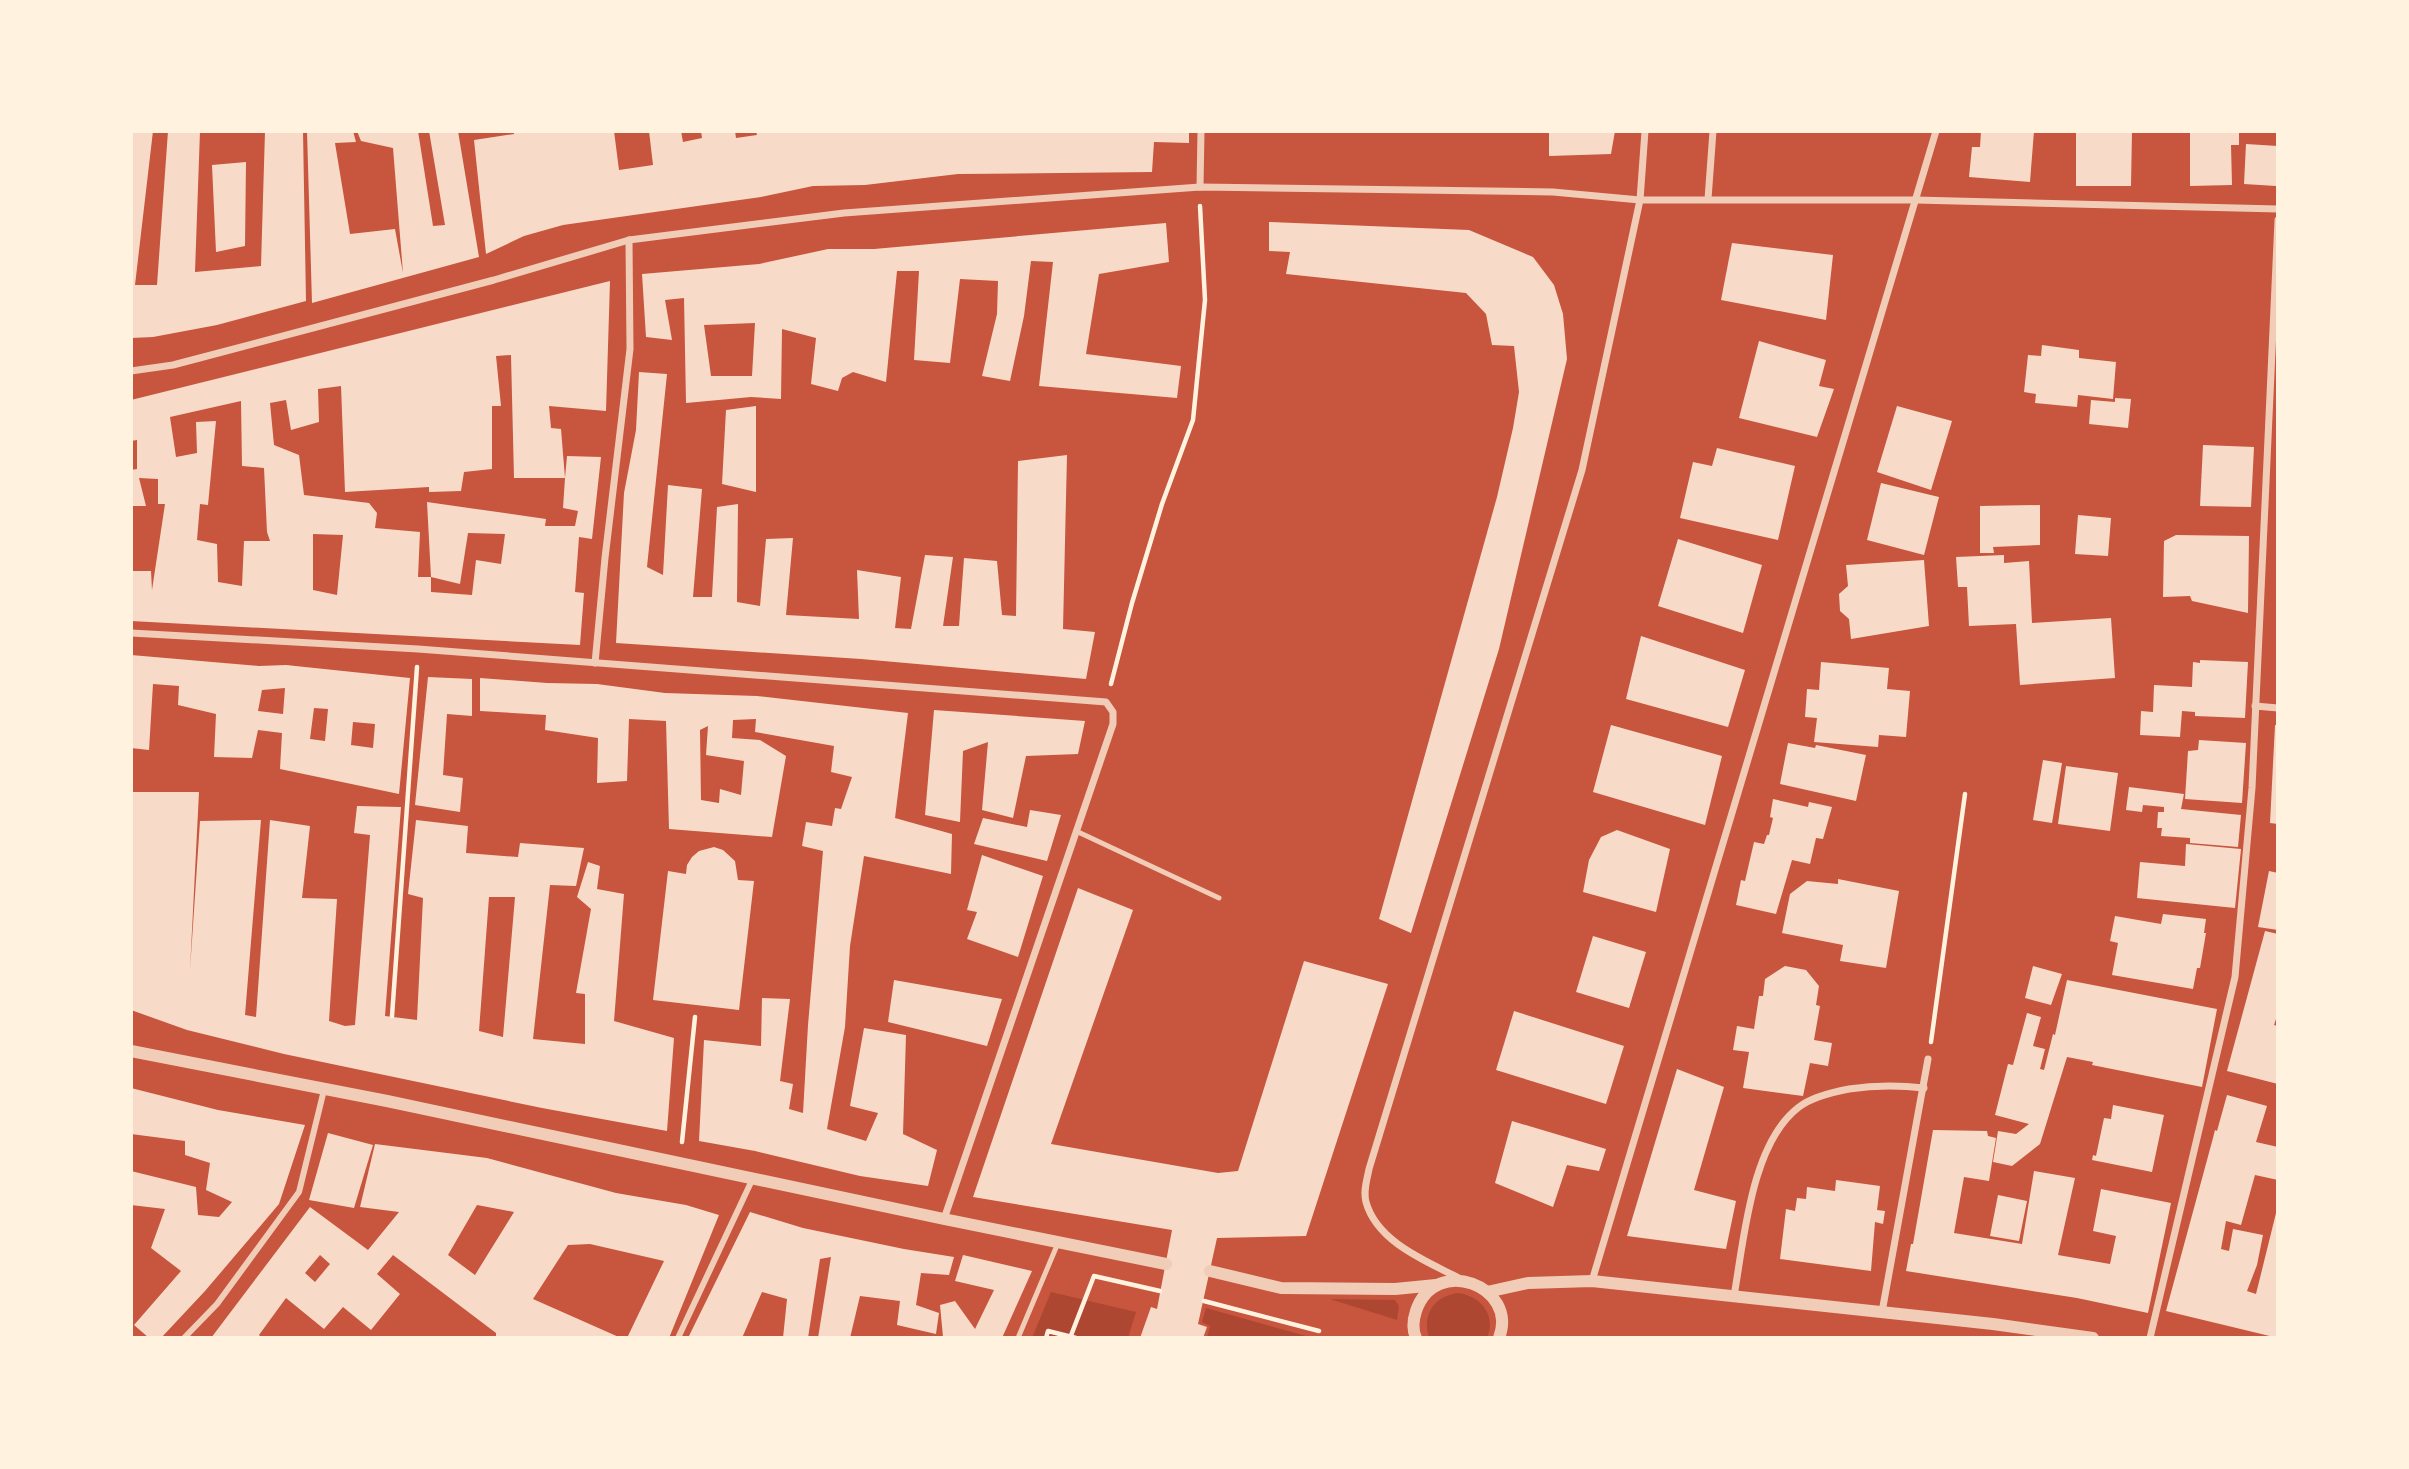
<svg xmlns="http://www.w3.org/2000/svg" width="2409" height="1469" viewBox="0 0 2409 1469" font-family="Poppins,sans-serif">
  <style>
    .green { fill: #ae4732 }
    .building { fill: #f7dbc8; fill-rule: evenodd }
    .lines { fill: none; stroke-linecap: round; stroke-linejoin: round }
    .path { stroke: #fff3e0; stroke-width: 4.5 }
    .service { stroke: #f1ccb7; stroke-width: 5 }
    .pedestrian { stroke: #f1ccb7; stroke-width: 6 }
    .minor { stroke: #f1ccb7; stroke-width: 7 }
    .tertiary { stroke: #f1ccb7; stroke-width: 12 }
  </style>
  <rect width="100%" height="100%" fill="#c8553d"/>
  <g class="green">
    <path d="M1051 1292 1136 1312 1128 1338H1032Z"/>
    <path d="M1457 1293C1480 1295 1497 1315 1487 1338H1429C1422 1315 1433 1297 1457 1293Z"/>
    <path d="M1330 1299 1395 1300 1399 1306 1397 1320Z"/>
    <path d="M1206 1308 1313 1338H1207L1210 1326 1202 1322Z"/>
  </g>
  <g class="building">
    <path d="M131 131H153L135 285H157L168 131H200L195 272 261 266 265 131H303L306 301 217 325 153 337 131 338Z"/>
    <path d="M307 131H353L356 142 335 143 350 234 395 229 403 273 393 148 361 141 357 131H418L433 226 445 225 429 131H458L479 257 312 303Z"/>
    <path d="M514 131H614L619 170 653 165 649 131H681L683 142 702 138 701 131H735L736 138 757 135 756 131H1189V143L1154 142 1152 172 958 174 865 185 813 186 761 197 563 225 524 236 486 254 474 140 514 134Z"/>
    <path d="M1549 131H1615L1611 154 1549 156Z"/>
    <path d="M1981 131H2034L2030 182 1969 177 1972 147H1980Z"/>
    <path d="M2076 131H2132L2131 186H2076Z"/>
    <path d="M2190 131H2239V145H2231L2232 185 2190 186Z"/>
    <path d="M2246 144 2278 146 2276 186 2244 184Z"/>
    <path d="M246 162 245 246 216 252 212 165Z"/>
    <path d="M1269 222 1469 230 1533 257 1554 285 1563 314 1567 359 1499 649 1411 933 1379 919 1497 497 1513 428 1519 392 1514 346 1492 345 1486 314 1466 293 1286 274 1290 252 1269 251Z"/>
    <path d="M1166 223 1169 262 1099 274 1086 354 1181 366 1177 398 1039 386 1053 262 1031 261 1024 316 1010 381 982 376 997 314 998 281 960 279 950 363 914 360 919 271H897L886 382 853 372 842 378 838 391 811 384 816 338 782 329 781 399 751 397 686 403 684 298 665 300 672 340 646 337 642 274 759 264 828 249H874ZM755 323 752 376H711L704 325Z"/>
    <path d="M1732 243 1833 255 1826 320 1721 300Z"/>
    <path d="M610 281 606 411 549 406 551 428 561 429 565 478H514L511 355 496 356 501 406H492V469L464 472 461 491 429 492V487L345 492 341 386 318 389 319 422 291 430 286 400 270 403 274 445 299 455 304 495 369 503 377 513 375 528 420 532 418 577H431V592L472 595 476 560 501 564 505 534 468 533 460 584 431 577 427 502 546 519 545 526H575L578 511 563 508 565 478 567 456 601 457 592 539 579 537 575 592 584 593 580 645 131 621V571H151L152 590 165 504H158V479L139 478 146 506H131V470L137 469V440L131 441V400ZM241 401 242 466 264 468 267 532 270 541H244L242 586 218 582 217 544 197 540 200 504 208 505 216 421 196 422 197 453 176 457 170 417ZM313 534 343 535 337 595 313 590Z"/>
    <path d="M1759 341 1826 360 1819 386 1834 389 1817 437 1739 418Z"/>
    <path d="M2042 345 2079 350V358L2116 362 2113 399 2078 395 2077 407 2035 403 2036 394 2024 392 2028 355 2041 356Z"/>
    <path d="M639 372 667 374 647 567 663 575 668 485 702 489 693 597H712L717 507 738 504 737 602 760 606 766 539 793 538 786 615 859 619 857 570 901 577 895 628 911 629 925 555 953 557 943 626H959L964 558 997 561 1002 615 1016 616 1018 461 1067 455 1063 629 1095 632 1086 679 861 659 616 643 624 493 636 430Z"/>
    <path d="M2115 398 2131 399 2128 428 2089 424 2091 400 2115 402Z"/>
    <path d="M756 406V492L722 484 726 410Z"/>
    <path d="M1897 406 1952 421 1931 490 1877 472Z"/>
    <path d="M2203 445 2254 447 2251 507 2200 506Z"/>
    <path d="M1717 448 1795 466 1778 540 1680 518 1693 462 1712 466Z"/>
    <path d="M1881 483 1939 497 1924 555 1867 540Z"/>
    <path d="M2040 505V545L1993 547 1994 553H1980V506Z"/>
    <path d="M2078 515 2111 518 2108 556 2075 554Z"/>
    <path d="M2176 535 2249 536 2248 613 2192 601 2190 596 2163 597 2164 541Z"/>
    <path d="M1678 539 1762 565 1743 633 1658 606Z"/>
    <path d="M2004 555V563L2029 561 2032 623 2111 618 2115 678 2020 685 2016 624 1969 626 1967 587H1958L1956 557Z"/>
    <path d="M1924 560 1929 626 1851 639 1849 619 1840 611 1839 594 1848 586 1846 565Z"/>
    <path d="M1641 636 1745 670 1728 727 1626 699Z"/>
    <path d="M131 655 259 666 286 665 410 678 399 794 280 769 282 733 258 730 252 758 214 757 216 714 178 705 179 686 153 684 149 750 131 748ZM285 688 283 714 258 711 262 690ZM314 708 328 709 325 741 310 739ZM353 722 375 724 373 748 351 745Z"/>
    <path d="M2200 660 2248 662 2245 718 2195 716V712L2182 711 2180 737 2140 735 2141 711 2153 712 2154 685 2192 687 2193 662 2200 663Z"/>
    <path d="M1821 662 1889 668 1887 689 1910 691 1906 737 1879 735 1878 747 1814 742 1817 718 1805 717 1807 689 1819 690Z"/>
    <path d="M428 677 472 679V716L447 714 443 775 463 778 460 812 415 805Z"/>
    <path d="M480 678 547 683 597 684 665 693 757 696 908 713 895 818 952 834 951 874 864 856 850 946 845 1027 827 1129 866 1141 878 1113 850 1106 864 1028 906 1035 903 1134 937 1150 928 1186 860 1176 755 1151 699 1141 704 1040 761 1046 762 998 790 999 780 1081 793 1084 789 1109 803 1113 808 1025 823 851 802 846 806 822 832 826 835 808 841 809 852 777 831 772 834 746 755 732 756 719 733 720 732 738 760 740 786 756 772 837 669 829 666 721 629 719 627 781 597 783 598 738 545 730 546 715 480 711ZM708 726 706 755 744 761 741 795 720 789 719 803 701 800 700 730Z"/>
    <path d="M934 710 990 714 1085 721 1078 754 1026 756 1013 818 982 810 988 742 963 751 960 822 925 815Z"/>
    <path d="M1611 725 1722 756 1705 825 1593 792Z"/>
    <path d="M2275 725H2278V824L2270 823Z"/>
    <path d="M2199 740 2246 743 2242 803 2185 799 2188 751 2198 750Z"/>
    <path d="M1788 743 1815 748 1816 745 1866 755 1856 801 1780 784Z"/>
    <path d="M2043 760 2062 763 2052 823 2033 820Z"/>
    <path d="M2066 766 2118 773 2110 831 2058 824Z"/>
    <path d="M2129 787 2184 794 2181 809 2241 815 2238 847 2190 843V838L2161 836 2162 828H2157L2158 812H2164V807L2143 805 2142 812 2126 810Z"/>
    <path d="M131 792H199L190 970 200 821 261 820 245 1015 256 1017 270 820 310 826 302 898 337 899 329 1021 345 1026 355 1025 370 835 354 833 357 806 401 807 385 1016 417 1020 423 898 408 894 416 820 468 826 466 853 518 857 520 843 584 848 576 886 550 885 533 1039 585 1044V994L576 993 591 909 577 897 588 862 600 866 597 889 624 894 614 1021 674 1038 667 1131 542 1108 284 1054 187 1030 131 1010ZM489 897H515L503 1037 479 1031Z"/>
    <path d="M1773 799 1808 807 1809 802 1832 807 1823 839 1816 838 1810 864 1792 860 1776 914 1736 905 1741 880 1745 881 1754 842 1764 844 1767 835H1769L1773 818 1770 817Z"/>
    <path d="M1030 810 1061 815 1047 861 974 844 983 818 1027 827Z"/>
    <path d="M1617 830 1670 849 1656 912 1583 892 1589 860 1601 837Z"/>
    <path d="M2186 844 2241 849 2235 908 2137 898 2140 862 2185 866Z"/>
    <path d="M714 847 723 850 735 861 738 880 754 881 739 1010 653 1000 668 871 686 874 687 865 692 857 699 851Z"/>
    <path d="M982 855 1043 876 1018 957 967 939 977 912 967 910Z"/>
    <path d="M2269 871 2278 873V930L2258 927Z"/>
    <path d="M1838 879 1899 891 1886 968 1840 961 1843 945 1782 933 1790 894 1807 881 1838 884Z"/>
    <path d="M1078 888 1133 910 1051 1144 1218 1173 1238 1171 1304 961 1388 984 1306 1236 1217 1238 1198 1324 1207 1327 1203 1338H1140L1151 1307 1157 1309 1172 1230 973 1197Z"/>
    <path d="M2163 914 2206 919 2204 933H2206L2200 968H2197L2193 989 2112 975 2118 943 2110 941 2115 916 2161 924Z"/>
    <path d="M2265 931 2278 934V1013L2274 1025 2278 1026V1084L2227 1071Z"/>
    <path d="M1593 936 1646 952 1629 1008 1576 992Z"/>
    <path d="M1785 966 1806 970 1819 986 1816 1005 1820 1006 1814 1040 1832 1043 1828 1066 1810 1063 1803 1096 1743 1088 1749 1052 1733 1050 1737 1026 1754 1029 1759 996H1763L1765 979Z"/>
    <path d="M2033 966 2062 974 2051 1005 2025 998Z"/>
    <path d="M894 980 1002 999 987 1046 888 1022Z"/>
    <path d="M2067 980 2217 1009 2202 1087 2092 1065 2093 1062 2067 1057 2040 1144 2012 1166 1993 1162 1998 1131 2016 1134 2029 1124 1995 1115 2008 1064 2013 1065 2027 1013 2041 1017 2033 1046 2045 1049 2040 1069 2044 1070 2053 1034 2055 1035Z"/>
    <path d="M1514 1011 1624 1046 1606 1104 1496 1070Z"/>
    <path d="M1677 1069 1724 1087 1694 1190 1736 1201 1726 1249 1627 1236Z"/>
    <path d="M131 1088 218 1110 305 1125 279 1204 205 1291 161 1338H149L134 1325 181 1271 151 1248 165 1209 131 1205V1171L196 1187 198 1215 219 1217 232 1202 206 1190 210 1163 185 1155V1141L131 1134Z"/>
    <path d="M2227 1095 2267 1106 2256 1142 2278 1147V1180L2255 1175 2241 1225 2226 1221 2221 1249 2229 1251 2233 1229 2263 1235 2257 1265 2247 1291 2256 1294 2278 1205V1338L2166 1311 2213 1138 2215 1130 2217 1131Z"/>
    <path d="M2113 1105 2164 1115 2152 1172 2092 1160 2093 1155 2096 1156 2104 1118 2111 1119Z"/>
    <path d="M1512 1121 1606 1149 1599 1171 1567 1165 1553 1207 1495 1183Z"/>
    <path d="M1933 1130 1987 1131 1988 1136 1996 1138 1989 1181 1964 1177 1954 1233 2022 1244 2034 1171 2075 1178 2058 1255 2110 1264 2116 1236 2093 1231 2101 1189 2171 1203 2148 1313 2077 1298 1906 1271 1911 1244H1913Z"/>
    <path d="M328 1133 373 1145 354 1208 309 1200Z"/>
    <path d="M375 1144 487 1158 616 1193 686 1205 719 1215 669 1338H627L664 1261 590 1244 568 1245 533 1299 621 1338H496V1333L393 1255 377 1274 400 1294 371 1330 343 1307 324 1329 286 1298 259 1335 262 1338H211L310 1207 368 1250 399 1212 360 1207ZM477 1205 514 1212 475 1275 448 1255ZM320 1255 330 1264 315 1282 305 1273Z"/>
    <path d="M1836 1180 1880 1186 1877 1210 1885 1211 1883 1224 1875 1222 1871 1271 1780 1259 1786 1209 1795 1211 1797 1198 1806 1199 1807 1187 1835 1191Z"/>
    <path d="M1998 1195 2027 1201 2019 1241 1990 1236Z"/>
    <path d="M750 1212 803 1228 904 1249 954 1257 949 1275 921 1273 916 1305 939 1313 936 1334 897 1325 900 1301 860 1296 850 1338H818L831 1257 820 1259 808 1338H783L787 1299 762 1292 742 1338H688Z"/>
    <path d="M963 1255 1032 1271 1002 1338 943 1337 940 1305 955 1301 975 1329 994 1290 955 1281Z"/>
  </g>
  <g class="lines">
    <g class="path">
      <path d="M1111 684 1132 603 1162 504 1193 420 1205 300 1200 206"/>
      <path d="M392 1016 417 667"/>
      <path d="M1931 1042 1965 794"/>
      <path d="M682 1142 695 1017"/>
      <path d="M1204 1301 1319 1331"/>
      <path d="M1046 1338 1048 1331 1076 1338"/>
      <path d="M1070 1338 1094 1276 1160 1291"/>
    </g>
    <g class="service">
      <path d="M1076 831 1219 898"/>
      <path d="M1018 1338 1058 1243"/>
    </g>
    <g class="pedestrian">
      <path d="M184 1338 217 1304 299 1192 324 1090"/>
      <path d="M678 1338 753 1178"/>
    </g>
    <g class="minor">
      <path d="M1200 187 1201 131"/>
      <path d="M1708 199 1713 131"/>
      <path d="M131 371 173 365 494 280 629 240 844 213 1200 187 1553 192 1640 200H1916L2278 209"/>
      <path d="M131 633 418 649 1106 702 1113 712V724L944 1219"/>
      <path d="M595 663 605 558 630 349 629 240"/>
      <path d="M2255 706 2278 708"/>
      <path d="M1459 1278C1426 1261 1377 1242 1366 1202 1363 1191 1367 1180 1369 1169L1582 470 1640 200 1645 131"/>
      <path d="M1592 1281 1936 131"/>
      <path d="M1734 1296C1744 1240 1751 1143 1799 1107 1812 1097 1833 1092 1849 1089 1875 1085 1898 1085 1924 1088"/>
      <path d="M1882 1312 1928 1059"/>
      <path d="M2150 1338 2235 977 2252 788 2278 220"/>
    </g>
    <g class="tertiary">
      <path d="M131 1051 387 1101 944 1219 1166 1264"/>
      <path d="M1210 1271 1281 1288 1395 1289 1436 1285"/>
      <path d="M1487 1292 1528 1283 1592 1281 1993 1324 2093 1338"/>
      <path d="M1416 1338C1412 1329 1413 1320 1416 1311 1435 1254 1519 1286 1499 1338"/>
    </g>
  </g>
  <rect width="2409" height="1469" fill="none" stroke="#fff3e0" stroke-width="266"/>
</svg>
